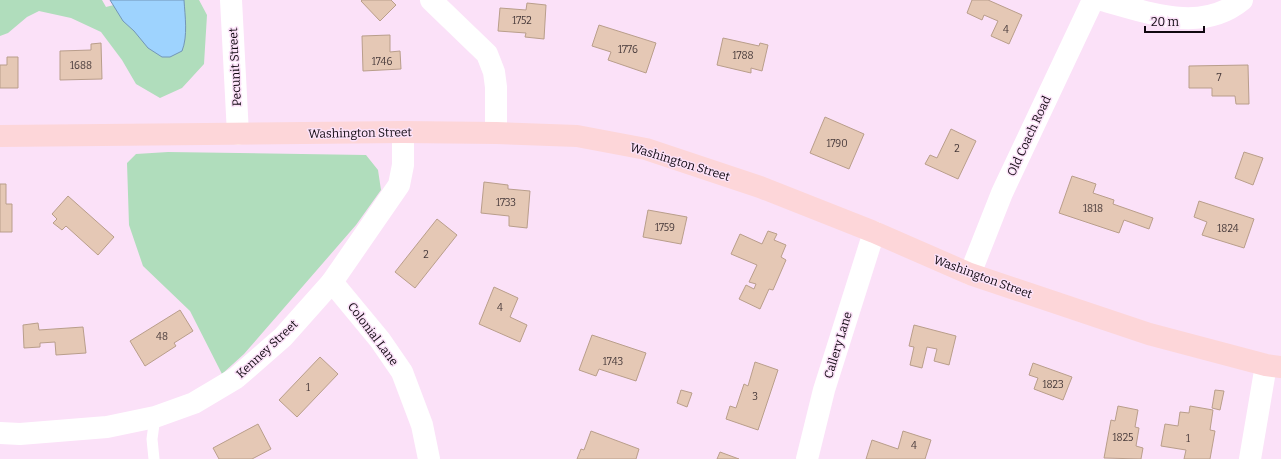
<svg xmlns="http://www.w3.org/2000/svg" width="1281" height="459" viewBox="0 0 1281 459" font-family="Bitter,serif">
  <style>
    .green { fill: #b0ddbc }
    .water { fill: #9ed3fe; stroke: #7396b7 }
    .building { fill: #e5c8b5; stroke: #b99e8b }
    .lines { fill: none; stroke-linecap: round; stroke-linejoin: round }
    .service { stroke: #fff; stroke-width: 11 }
    .minor { stroke: #fff; stroke-width: 22 }
    .tertiary { stroke: #fff; stroke-width: 22 }
    .secondary { stroke: #fdd6d9; stroke-width: 22 }
    .labels { text-anchor: middle; stroke-width: 3; stroke-linejoin: round; paint-order: stroke }
    .number-label { font-size: 10px; fill: #453839 }
    .street-label { font-size: 12px; fill: #100810; stroke: #fbe1f8 }
  </style>
  <rect width="100%" height="100%" fill="#fbe1f8"/>
  <g class="green">
    <path d="M0 0H102L106 7 133 0H199L207 15 204 64 182 88 160 98 136 84 122 60 101 32 71 18 39 11 27 17 8 33 0 36Z"/>
    <path d="M168 152 366 155 378 170 381 190 356 225 244 354 222 374 190 311 143 266 129 225 127 163 136 154Z"/>
  </g>
  <path class="water" d="M110 0H184C185 16 188 36 182 51L170 57H162L148 48 134 31 123 21Z"/>
  <g class="building">
    <path d="M362 0H391L396 5 380 21 361 1Z"/>
    <path d="M972 0H988L1022 15 1009 44 991 36 998 21 984 15 982 20 967 13Z"/>
    <path d="M527 3 546 5 544 39 525 37 526 33 498 31 500 8 526 10Z"/>
    <path d="M599 25 656 43 646 73 608 60 611 52 592 46Z"/>
    <path d="M390 35V52L400 51 401 69 363 71 362 36Z"/>
    <path d="M723 38 759 46 760 43 768 45 762 71 751 68V73L717 65Z"/>
    <path d="M101 43 102 79 60 80V51L91 50V44Z"/>
    <path d="M7 57H18V88H0V65H7Z"/>
    <path d="M1248 65 1249 104H1236L1235 96H1212V88H1189V66Z"/>
    <path d="M825 117 864 134 849 169 810 153Z"/>
    <path d="M951 129 976 141 958 179 925 164 930 155 937 158Z"/>
    <path d="M1244 152 1263 158 1253 185 1235 178Z"/>
    <path d="M1072 176 1096 184 1093 193 1114 200 1113 204 1153 218 1149 229 1124 220 1119 233 1059 213Z"/>
    <path d="M484 182 508 185V189L530 191 527 228 509 226V216L481 213Z"/>
    <path d="M0 184H6V204H12V232H0Z"/>
    <path d="M68 196 114 237 98 255 66 226 62 230 53 223 57 219 52 214Z"/>
    <path d="M1199 201 1254 219 1244 248 1202 235 1207 222 1194 217Z"/>
    <path d="M648 210 687 217 681 244 643 237Z"/>
    <path d="M437 219 457 235 415 288 395 272Z"/>
    <path d="M768 231 777 234 774 240 786 245 781 257 786 260 773 290 769 289 760 309 739 299 746 285 754 289 756 284 749 282 757 265 731 254 740 234 762 244Z"/>
    <path d="M494 287 518 298 510 317 527 325 520 342 479 324Z"/>
    <path d="M180 310 193 331 174 343 176 346 145 366 130 341Z"/>
    <path d="M38 323 39 330 83 327 86 353 56 355 55 342 40 343V347L24 348 23 325Z"/>
    <path d="M914 325 956 336 949 365 934 361 937 349 927 347 922 368 910 365 914 347 909 346Z"/>
    <path d="M592 335 646 353 636 381 599 369 596 376 579 370Z"/>
    <path d="M320 357 338 374 297 417 279 400Z"/>
    <path d="M755 362 778 370 758 430 726 419 730 406 736 408 744 384 748 386Z"/>
    <path d="M1033 363 1072 377 1063 400 1034 389 1038 378 1029 375Z"/>
    <path d="M681 390 692 393 687 407 677 403Z"/>
    <path d="M1215 390 1224 391 1220 410 1212 408Z"/>
    <path d="M1118 406 1138 410 1135 427 1139 428 1136 446 1143 448 1141 459 1104 458 1111 420 1115 421Z"/>
    <path d="M1190 406 1213 410 1210 430 1215 431 1210 459H1184L1186 450 1161 446 1165 424 1178 426 1180 412 1189 413Z"/>
    <path d="M258 424 271 449 252 459H219L213 448Z"/>
    <path d="M591 431 639 449 636 459H577L581 449 584 450Z"/>
    <path d="M903 431 931 440 925 459H866L872 440 898 449Z"/>
    <path d="M720 452 739 459H717Z"/>
  </g>
  <g class="lines">
    <path class="service" d="M154 459 152 439 155 417"/>
    <g class="minor">
      <path d="M431 0 487 54 494 72 496 87V133"/>
      <path d="M1102 0C1147 12 1201 34 1242 0"/>
      <path d="M970 274 1002 193 1093 0"/>
      <path d="M332 282 380 340 402 372 422 425 429 459"/>
      <path d="M0 433 20 434 107 427 155 417 194 403 236 378 283 337 332 282 399 185 403 165V132"/>
      <path d="M807 459 824 390 874 232"/>
      <path d="M1250 459 1266 365"/>
    </g>
    <path class="tertiary" d="M231 0 238 134"/>
    <path class="secondary" d="M0 136 403 132 496 133 577 136 646 149 760 187 874 232 970 274 1149 334 1266 365 1281 367"/>
  </g>
  <g class="labels">
    <g class="number-label">
      <text x="522" y="24">1752</text>
      <text x="1006" y="33">4</text>
      <text x="628" y="53">1776</text>
      <text x="743" y="59">1788</text>
      <text x="382" y="65">1746</text>
      <text x="81" y="69">1688</text>
      <text x="1219" y="81">7</text>
      <text x="837" y="147">1790</text>
      <text x="957" y="152">2</text>
      <text x="506" y="206">1733</text>
      <text x="1093" y="212">1818</text>
      <text x="665" y="231">1759</text>
      <text x="1228" y="232">1824</text>
      <text x="426" y="258">2</text>
      <text x="500" y="311">4</text>
      <text x="162" y="340">48</text>
      <text x="613" y="365">1743</text>
      <text x="1053" y="388">1823</text>
      <text x="308" y="391">1</text>
      <text x="755" y="400">3</text>
      <text x="1123" y="441">1825</text>
      <text x="1188" y="442">1</text>
      <text x="914" y="449">4</text>
    </g>
    <g class="street-label">
      <text transform="translate(235 67) rotate(-93)" y="4">Pecunit Street</text>
      <text transform="translate(360 133) rotate(-1)" y="4">Washington Street</text>
      <text transform="translate(1029 136) rotate(-65)" y="4">Old Coach Road</text>
      <text transform="translate(680 162) rotate(17)" y="4">Washington Street</text>
      <text transform="translate(983 277) rotate(20)" y="4">Washington Street</text>
      <text transform="translate(373 334) rotate(53)" y="4">Colonial Lane</text>
      <text transform="translate(838 345) rotate(-73)" y="4">Callery Lane</text>
      <text transform="translate(267 349) rotate(-43)" y="4">Kenney Street</text>
    </g>
  </g>
  <path d="M1145 26v6h59v-6" fill="none" stroke="#100810" stroke-width="2"/>
  <text x="1151" y="26" font-size="12" fill="#100810" stroke="#fbe1f8" stroke-width="3" paint-order="stroke">20 m</text>
</svg>
